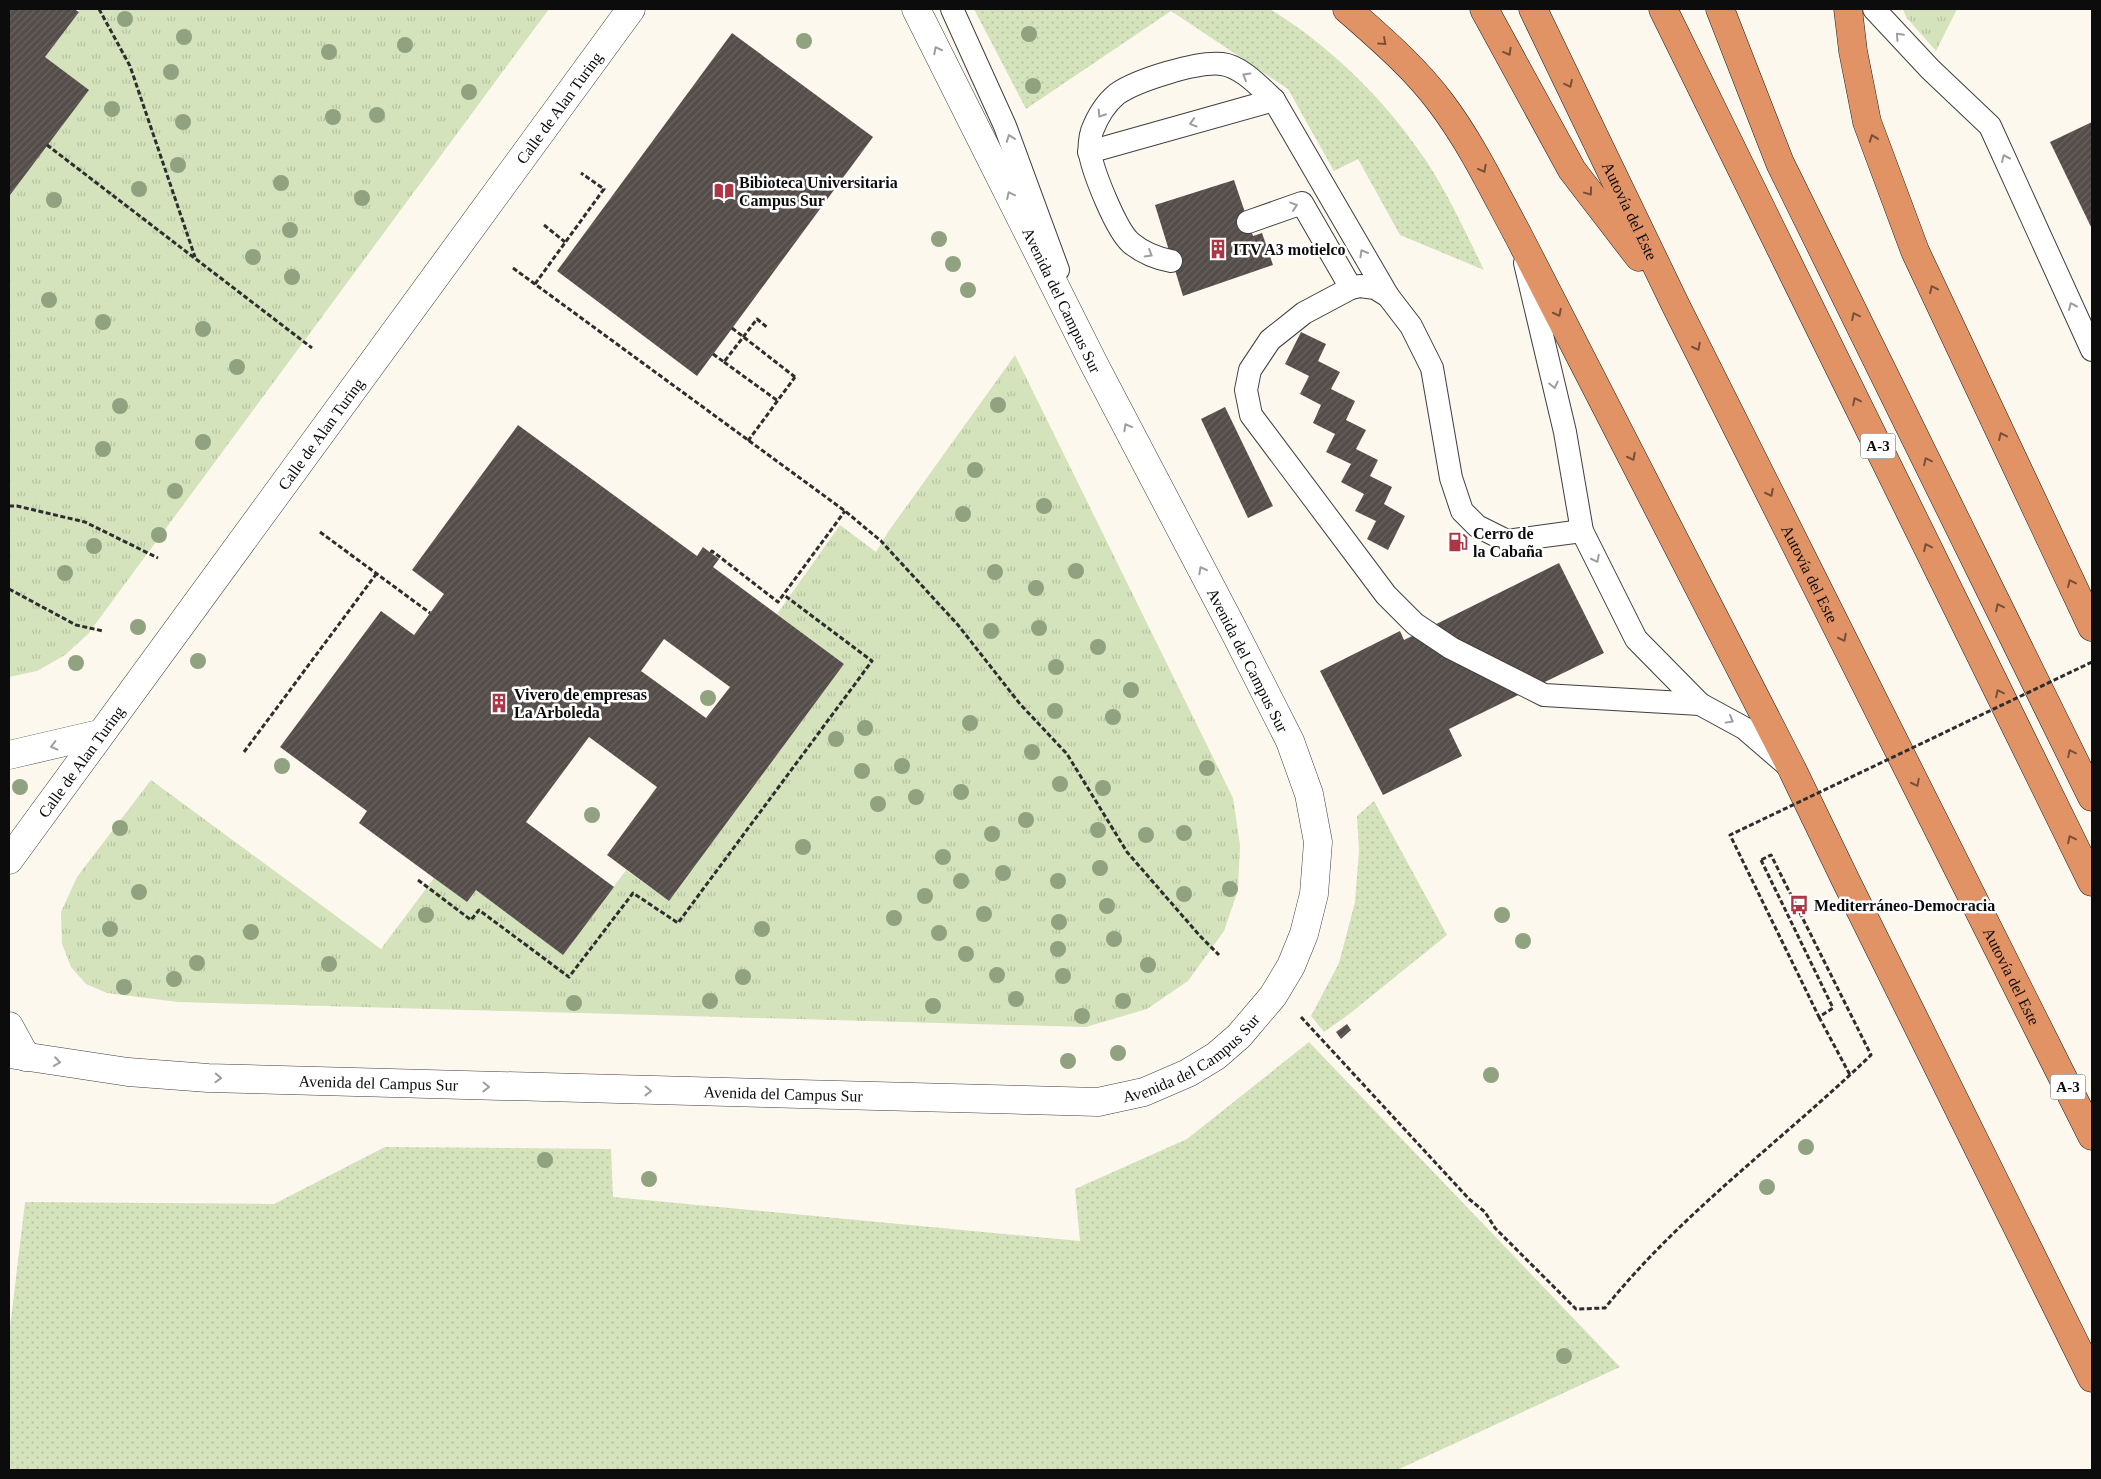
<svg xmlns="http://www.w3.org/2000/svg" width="2101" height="1479" viewBox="0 0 2101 1479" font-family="Georgia,serif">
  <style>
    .grass { fill: url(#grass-dots) }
    .park { fill: url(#park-tufts) }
    .building { fill: url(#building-hatch); fill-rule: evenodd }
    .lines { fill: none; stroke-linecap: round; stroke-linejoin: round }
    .service-casing { stroke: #3f3f3f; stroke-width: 24 }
    .minor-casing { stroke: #3f3f3f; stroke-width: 29 }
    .motorway-casing { stroke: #1d1d1d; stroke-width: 29 }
    .path { stroke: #2e2e2e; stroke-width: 3; stroke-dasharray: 5 2.5; stroke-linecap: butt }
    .service { stroke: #fff; stroke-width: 22 }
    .minor { stroke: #fff; stroke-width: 28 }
    .motorway { stroke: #e29366; stroke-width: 28 }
    .path-bridge { stroke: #2e2e2e; stroke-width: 3; stroke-dasharray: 5 2.5; stroke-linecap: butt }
    .tree { fill: #90a27f }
    .oneway { stroke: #9e9e9e }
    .oneway2 { stroke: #775039 }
    .labels { text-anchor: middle; stroke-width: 5; stroke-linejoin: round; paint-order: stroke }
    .shield { fill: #fff; stroke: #555; stroke-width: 1 }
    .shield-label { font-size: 15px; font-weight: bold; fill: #0c0c0c }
    .street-label { font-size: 16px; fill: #0c0c0c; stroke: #fff }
    .poi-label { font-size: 16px; font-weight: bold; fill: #0c0c0c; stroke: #fff; text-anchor: start }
  </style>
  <defs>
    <pattern id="grass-dots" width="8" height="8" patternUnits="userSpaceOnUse" patternTransform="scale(1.25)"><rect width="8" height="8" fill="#d4e3bc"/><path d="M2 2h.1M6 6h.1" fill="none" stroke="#b5c2a0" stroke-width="1.8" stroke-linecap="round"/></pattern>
    <pattern id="park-tufts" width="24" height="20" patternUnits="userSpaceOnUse" patternTransform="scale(1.25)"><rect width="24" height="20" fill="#d4e3bc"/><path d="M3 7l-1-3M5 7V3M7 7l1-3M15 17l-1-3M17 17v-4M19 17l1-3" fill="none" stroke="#b5c2a0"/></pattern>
    <pattern id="building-hatch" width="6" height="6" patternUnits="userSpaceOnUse" patternTransform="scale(1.25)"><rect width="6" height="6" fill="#544d4a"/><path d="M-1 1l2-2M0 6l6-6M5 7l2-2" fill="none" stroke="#686260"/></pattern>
  </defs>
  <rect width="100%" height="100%" fill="#fdf8ee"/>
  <g class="grass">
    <path d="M974 9H1270C1333 48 1386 101 1427 162 1449 196 1466 233 1484 270L1400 235 1358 159 1334 171 1288 89 1171 11 1026 109Z"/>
    <path d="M1374 801 1447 935 1348 1015 1324 1032 1311 1016 1339 963 1355 902 1359 851 1357 816Z"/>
    <path d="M1309 1042 1620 1367 1397 1470H9V1336L25 1202 274 1204 385 1147 611 1149 613 1197 1080 1241 1075 1189 1187 1139Z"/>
  </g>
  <g class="park">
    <path d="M80 9H549L88 634 65 655 37 671 9 677V194H10L45 57Z"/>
    <path d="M1903 9H1957L1936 51 1906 17Z"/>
    <path d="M1015 355 1233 798 1240 845 1238 890 1224 931 1188 981 1147 1009 1086 1027 178 1002 107 993 86 984 71 967 62 944 61 912 77 877 151 780 381 949 434 878 467 902 476 890 563 955 626 870 669 901 844 664 777 614 840 525 876 552 888 532Z"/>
  </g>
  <g class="building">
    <path d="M10 9H74L79 12 45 57 89 90 10 195Z"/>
    <path d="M732 33 873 137 697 376 557 271Z"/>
    <path d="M2092 122V229L2050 142Z"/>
    <path d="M1234 180 1253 236 1262 233 1273 265 1183 296 1155 205Z"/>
    <path d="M1301 332 1326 344 1318 361 1340 372 1331 389 1355 401 1346 420 1366 430 1356 449 1378 460 1370 476 1392 487 1384 504 1405 516 1388 550 1367 539 1376 521 1355 511 1364 494 1341 482 1351 464 1326 452 1335 434 1313 423 1321 405 1300 394 1309 376 1285 364Z"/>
    <path d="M1225 407 1273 506 1248 518 1201 419Z"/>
    <path d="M518 425 697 556 703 547 719 559 713 567 844 664 669 901 607 855 657 787 589 737 526 822 614 887 563 955 476 890 467 902 434 878 359 823 367 811 280 747 381 611 414 635 444 594 412 570ZM664 639 730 687 706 718 641 671Z"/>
    <path d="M1559 563 1604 653 1449 729 1462 756 1383 795 1320 671 1400 631 1404 640Z"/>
    <path d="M1347 1024 1351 1030 1341 1039 1336 1032Z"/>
  </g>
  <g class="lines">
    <defs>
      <g id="service">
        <path d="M952 9 1005 126 1058 270"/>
        <path d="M1874 9 1930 69 1990 126 2092 350"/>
        <path d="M1089 152 1274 100"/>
        <path d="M1248 222 1302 203 1351 288"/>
        <path d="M1171 261C1155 258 1143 253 1131 243 1116 230 1094 174 1090 154 1089 148 1090 137 1092 131 1097 118 1106 103 1117 94 1137 80 1198 61 1222 64 1241 66 1261 88 1274 100L1388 296"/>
        <path d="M1525 263 1565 432 1582 531 1636 639 1700 704 1744 728 1787 765"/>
        <path d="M1582 531 1507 541 1477 526 1462 511 1451 478 1432 368 1411 326 1388 296 1375 288 1360 286 1351 288 1304 313 1270 340 1250 370 1246 390 1251 415 1386 595 1415 624 1451 648 1544 695 1700 704"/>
      </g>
      <g id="minor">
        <path d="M9 755 99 734"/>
        <path id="s1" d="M9 860 631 9"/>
        <path d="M9 1026 26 1057"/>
        <path id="s2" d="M9 1054 128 1072 208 1078 1098 1102 1144 1092 1188 1073 1216 1056 1239 1036 1273 996 1291 966 1304 934 1314 894 1318 842 1309 794 1290 741 1233 629 1094 364 916 9"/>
      </g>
      <g id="motorway">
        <path d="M1347 9C1380 38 1415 68 1441 103 1472 144 1494 191 1518 235L1792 769 1846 881 2092 1378"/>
        <path d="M1484 9 1572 170 1639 257"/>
        <path id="s3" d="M1533 9 1675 304 2092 1136"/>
        <path d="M1663 9 2092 882"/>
        <path d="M1720 9 1780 163 2092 797"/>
        <path d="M1848 9 1853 51 1867 122 1915 251 2092 627"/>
      </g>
    </defs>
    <use href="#service" class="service-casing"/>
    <use href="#minor" class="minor-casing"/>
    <use href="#motorway" class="motorway-casing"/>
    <g class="path">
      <path d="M99 9 130 66 195 257"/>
      <path d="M47 145 312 348"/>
      <path d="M544 225 565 242"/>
      <path d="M513 268 845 511 881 541 958 625 1020 704 1067 754 1127 852 1200 936 1219 955"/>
      <path d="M535 284 604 189 581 173"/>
      <path d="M713 354 724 362 757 319 768 328"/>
      <path d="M724 362 778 401"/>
      <path d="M748 441 795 377"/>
      <path d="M9 506H17L85 522 158 558"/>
      <path d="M320 532 430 613"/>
      <path d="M711 553 712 551 778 602 845 511"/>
      <path d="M9 589 76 625 103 631"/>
      <path d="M244 752 377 573"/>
      <path d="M418 880 471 920 479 910 569 977 633 893 678 923 872 661 784 595"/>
      <path d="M1301 1017 1469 1199 1485 1212 1495 1228 1576 1309 1605 1308C1682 1212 1783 1140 1871 1055L1771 855 1761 860"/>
      <path d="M1819 1017 1850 1075"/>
    </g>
    <use href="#service" class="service"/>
    <use href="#minor" class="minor"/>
    <use href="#motorway" class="motorway"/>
    <g class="path-bridge">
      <path d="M732 328 795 377"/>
      <path d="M1761 860 1833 1008 1819 1017 1730 835 2092 662"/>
    </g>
  </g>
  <g class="tree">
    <circle cx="125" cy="19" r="8"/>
    <circle cx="1029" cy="34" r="8"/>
    <circle cx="184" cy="37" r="8"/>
    <circle cx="804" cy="41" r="8"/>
    <circle cx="405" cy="45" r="8"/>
    <circle cx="329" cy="52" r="8"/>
    <circle cx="171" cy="72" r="8"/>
    <circle cx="1033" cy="86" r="8"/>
    <circle cx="469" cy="92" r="8"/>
    <circle cx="112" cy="109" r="8"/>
    <circle cx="377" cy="115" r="8"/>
    <circle cx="333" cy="117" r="8"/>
    <circle cx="183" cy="122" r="8"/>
    <circle cx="178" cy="165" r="8"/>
    <circle cx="281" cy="183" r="8"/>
    <circle cx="139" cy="189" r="8"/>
    <circle cx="362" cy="198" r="8"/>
    <circle cx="54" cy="200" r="8"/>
    <circle cx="290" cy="230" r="8"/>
    <circle cx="939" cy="239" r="8"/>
    <circle cx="253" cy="257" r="8"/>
    <circle cx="953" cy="264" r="8"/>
    <circle cx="292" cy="277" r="8"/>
    <circle cx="968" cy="290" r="8"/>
    <circle cx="49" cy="300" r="8"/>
    <circle cx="103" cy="322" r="8"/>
    <circle cx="203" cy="329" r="8"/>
    <circle cx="237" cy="367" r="8"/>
    <circle cx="998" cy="405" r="8"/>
    <circle cx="120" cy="406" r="8"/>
    <circle cx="203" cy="442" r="8"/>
    <circle cx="103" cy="449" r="8"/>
    <circle cx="975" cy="470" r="8"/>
    <circle cx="175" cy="491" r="8"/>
    <circle cx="1044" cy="506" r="8"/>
    <circle cx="963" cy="514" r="8"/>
    <circle cx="159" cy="535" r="8"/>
    <circle cx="94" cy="546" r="8"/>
    <circle cx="1076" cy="571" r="8"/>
    <circle cx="995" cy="572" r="8"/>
    <circle cx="65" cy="573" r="8"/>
    <circle cx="1036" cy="588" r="8"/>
    <circle cx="138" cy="627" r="8"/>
    <circle cx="1039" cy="628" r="8"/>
    <circle cx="991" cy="631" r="8"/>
    <circle cx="1098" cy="647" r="8"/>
    <circle cx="198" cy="661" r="8"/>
    <circle cx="76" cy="663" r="8"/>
    <circle cx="1056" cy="667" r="8"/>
    <circle cx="1131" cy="690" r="8"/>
    <circle cx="708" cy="698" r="8"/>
    <circle cx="1055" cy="711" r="8"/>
    <circle cx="1113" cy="717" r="8"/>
    <circle cx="970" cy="723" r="8"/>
    <circle cx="865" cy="728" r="8"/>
    <circle cx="836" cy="739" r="8"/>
    <circle cx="1032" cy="752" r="8"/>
    <circle cx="282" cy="766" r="8"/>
    <circle cx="902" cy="766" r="8"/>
    <circle cx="1207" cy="768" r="8"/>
    <circle cx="862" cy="771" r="8"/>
    <circle cx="1060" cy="784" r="8"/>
    <circle cx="20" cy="787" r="8"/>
    <circle cx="1103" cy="788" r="8"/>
    <circle cx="961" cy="792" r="8"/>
    <circle cx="916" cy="797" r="8"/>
    <circle cx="878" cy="804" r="8"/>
    <circle cx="592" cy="815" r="8"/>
    <circle cx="1026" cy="820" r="8"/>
    <circle cx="120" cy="828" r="8"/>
    <circle cx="1098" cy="830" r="8"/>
    <circle cx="1184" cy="833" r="8"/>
    <circle cx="992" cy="834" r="8"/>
    <circle cx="1146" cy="835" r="8"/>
    <circle cx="803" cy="847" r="8"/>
    <circle cx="943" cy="857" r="8"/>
    <circle cx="1100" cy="868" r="8"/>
    <circle cx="1003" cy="873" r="8"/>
    <circle cx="961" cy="881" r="8"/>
    <circle cx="1058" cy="881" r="8"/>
    <circle cx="1230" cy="889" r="8"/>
    <circle cx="139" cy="892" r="8"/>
    <circle cx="1184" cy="894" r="8"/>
    <circle cx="925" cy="896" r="8"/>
    <circle cx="1107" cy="906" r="8"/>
    <circle cx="984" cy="914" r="8"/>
    <circle cx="426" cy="915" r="8"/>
    <circle cx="1502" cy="915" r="8"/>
    <circle cx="894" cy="918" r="8"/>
    <circle cx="1059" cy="922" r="8"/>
    <circle cx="110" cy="929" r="8"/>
    <circle cx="762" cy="929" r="8"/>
    <circle cx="251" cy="932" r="8"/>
    <circle cx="939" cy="933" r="8"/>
    <circle cx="1114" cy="939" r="8"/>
    <circle cx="1523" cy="941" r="8"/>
    <circle cx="1058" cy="949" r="8"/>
    <circle cx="966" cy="954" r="8"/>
    <circle cx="197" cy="963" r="8"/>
    <circle cx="329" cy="964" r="8"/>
    <circle cx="1148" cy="965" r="8"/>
    <circle cx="997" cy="975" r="8"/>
    <circle cx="1063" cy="976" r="8"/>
    <circle cx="743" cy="977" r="8"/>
    <circle cx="174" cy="979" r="8"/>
    <circle cx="124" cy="987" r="8"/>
    <circle cx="1016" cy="999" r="8"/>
    <circle cx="710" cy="1001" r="8"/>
    <circle cx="1123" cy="1001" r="8"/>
    <circle cx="574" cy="1003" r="8"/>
    <circle cx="933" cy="1006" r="8"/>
    <circle cx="1082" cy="1016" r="8"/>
    <circle cx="1118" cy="1053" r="8"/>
    <circle cx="1068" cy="1061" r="8"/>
    <circle cx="1491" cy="1075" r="8"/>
    <circle cx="1806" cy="1147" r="8"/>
    <circle cx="545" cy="1160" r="8"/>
    <circle cx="649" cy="1179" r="8"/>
    <circle cx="1767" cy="1187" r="8"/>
    <circle cx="1564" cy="1356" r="8"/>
  </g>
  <defs><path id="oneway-chevron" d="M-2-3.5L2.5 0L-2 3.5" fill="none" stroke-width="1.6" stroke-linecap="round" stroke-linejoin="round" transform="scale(1.25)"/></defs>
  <g class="oneway">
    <use href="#oneway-chevron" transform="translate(1899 36) rotate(-133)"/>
    <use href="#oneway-chevron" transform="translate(937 50) rotate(-117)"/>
    <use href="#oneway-chevron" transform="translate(1246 76) rotate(-149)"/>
    <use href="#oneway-chevron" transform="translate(1101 114) rotate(123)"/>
    <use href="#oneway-chevron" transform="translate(1193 123) rotate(164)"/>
    <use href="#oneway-chevron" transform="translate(1010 138) rotate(-110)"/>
    <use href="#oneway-chevron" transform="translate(2005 158) rotate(-114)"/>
    <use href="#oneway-chevron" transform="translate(1010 195) rotate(-116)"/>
    <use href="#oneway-chevron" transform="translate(1294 206) rotate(-18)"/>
    <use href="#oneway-chevron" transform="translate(1363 253) rotate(-120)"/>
    <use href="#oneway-chevron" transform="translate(1149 254) rotate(31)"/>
    <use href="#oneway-chevron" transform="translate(2072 306) rotate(-114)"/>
    <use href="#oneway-chevron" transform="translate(1554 385) rotate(77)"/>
    <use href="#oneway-chevron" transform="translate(1127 427) rotate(-118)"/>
    <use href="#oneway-chevron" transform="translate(1596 559) rotate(63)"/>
    <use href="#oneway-chevron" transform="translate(1202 570) rotate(-118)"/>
    <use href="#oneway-chevron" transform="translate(1730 720) rotate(29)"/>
    <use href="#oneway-chevron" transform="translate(54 746) rotate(166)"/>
    <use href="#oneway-chevron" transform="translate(57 1062) rotate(8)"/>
    <use href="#oneway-chevron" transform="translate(218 1078) rotate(2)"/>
    <use href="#oneway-chevron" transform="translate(486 1087) rotate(1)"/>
    <use href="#oneway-chevron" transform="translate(648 1091) rotate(1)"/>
  </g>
  <g class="oneway2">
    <use href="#oneway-chevron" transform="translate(1383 42) rotate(42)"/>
    <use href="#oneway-chevron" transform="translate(1508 52) rotate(61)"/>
    <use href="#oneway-chevron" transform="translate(1569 84) rotate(64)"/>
    <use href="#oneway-chevron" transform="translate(1873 138) rotate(-110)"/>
    <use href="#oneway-chevron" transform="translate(1483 169) rotate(62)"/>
    <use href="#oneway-chevron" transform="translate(1589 192) rotate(53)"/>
    <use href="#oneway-chevron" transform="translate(1933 289) rotate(-115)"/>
    <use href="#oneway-chevron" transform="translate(1558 313) rotate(63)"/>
    <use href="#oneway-chevron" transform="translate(1855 316) rotate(-116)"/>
    <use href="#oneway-chevron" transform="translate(1697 347) rotate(63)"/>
    <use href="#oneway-chevron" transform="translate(1856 401) rotate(-116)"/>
    <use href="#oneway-chevron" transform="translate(2002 436) rotate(-115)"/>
    <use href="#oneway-chevron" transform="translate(1632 457) rotate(63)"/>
    <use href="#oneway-chevron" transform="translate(1927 461) rotate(-116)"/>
    <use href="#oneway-chevron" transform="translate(1770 493) rotate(63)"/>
    <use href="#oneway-chevron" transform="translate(1927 547) rotate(-116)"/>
    <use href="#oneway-chevron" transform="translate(2071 583) rotate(-115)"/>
    <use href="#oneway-chevron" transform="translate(1999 607) rotate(-116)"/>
    <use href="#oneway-chevron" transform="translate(1843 638) rotate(63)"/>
    <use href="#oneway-chevron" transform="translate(1999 693) rotate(-116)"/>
    <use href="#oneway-chevron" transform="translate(2071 753) rotate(-116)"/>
    <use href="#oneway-chevron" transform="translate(1916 783) rotate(63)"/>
    <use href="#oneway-chevron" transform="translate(2071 839) rotate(-116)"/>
  </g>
  <defs>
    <symbol id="library-bare" viewBox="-9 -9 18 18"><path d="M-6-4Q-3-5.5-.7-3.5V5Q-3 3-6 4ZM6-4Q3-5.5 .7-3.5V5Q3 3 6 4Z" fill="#ab3646" stroke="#fff" stroke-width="2.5" paint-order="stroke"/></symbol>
    <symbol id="building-bare" viewBox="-9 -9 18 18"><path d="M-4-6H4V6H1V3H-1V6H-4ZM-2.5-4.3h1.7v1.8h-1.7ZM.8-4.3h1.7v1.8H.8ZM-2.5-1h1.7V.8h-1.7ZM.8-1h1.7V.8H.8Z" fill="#ab3646" stroke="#fff" stroke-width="2.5" paint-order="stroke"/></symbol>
    <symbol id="fuel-bare" viewBox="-9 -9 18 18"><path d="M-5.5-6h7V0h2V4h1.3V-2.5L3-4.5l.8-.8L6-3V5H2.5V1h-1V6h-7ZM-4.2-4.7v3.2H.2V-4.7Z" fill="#ab3646" stroke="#fff" stroke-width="2.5" paint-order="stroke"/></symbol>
    <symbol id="bus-bare" viewBox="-9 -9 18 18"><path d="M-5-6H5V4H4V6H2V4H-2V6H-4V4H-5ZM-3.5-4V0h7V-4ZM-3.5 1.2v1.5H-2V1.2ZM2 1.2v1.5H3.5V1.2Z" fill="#ab3646" stroke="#fff" stroke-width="2.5" paint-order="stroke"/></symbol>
  </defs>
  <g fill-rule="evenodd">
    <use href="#library-bare" x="710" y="177" width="28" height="28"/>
    <use href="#building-bare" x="1204" y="235" width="28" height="28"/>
    <use href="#fuel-bare" x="1444" y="528" width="28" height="28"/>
    <use href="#building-bare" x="485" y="689" width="28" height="28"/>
    <use href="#bus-bare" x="1785" y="891" width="28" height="28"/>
  </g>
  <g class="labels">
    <g class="shield">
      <rect x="1860.5" y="433.5" width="35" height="25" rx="4"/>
      <rect x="2050.5" y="1074.5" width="35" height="25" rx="4"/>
    </g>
    <g class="shield-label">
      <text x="1878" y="451">A-3</text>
      <text x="2068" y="1092">A-3</text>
    </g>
    <g class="street-label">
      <text dy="6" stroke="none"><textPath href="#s1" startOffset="932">Calle de Alan Turing</textPath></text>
      <text dy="6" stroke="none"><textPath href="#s3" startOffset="224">Autovía del Este</textPath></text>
      <text transform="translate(1062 300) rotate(64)" y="6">Avenida del Campus Sur</text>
      <text dy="6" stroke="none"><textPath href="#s1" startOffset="528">Calle de Alan Turing</textPath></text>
      <text dy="6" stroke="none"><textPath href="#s3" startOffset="629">Autovía del Este</textPath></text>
      <text transform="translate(1248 660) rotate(63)" y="6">Avenida del Campus Sur</text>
      <text dy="6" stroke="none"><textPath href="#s1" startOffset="122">Calle de Alan Turing</textPath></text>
      <text dy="6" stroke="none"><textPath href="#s3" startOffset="1079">Autovía del Este</textPath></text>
      <text dy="6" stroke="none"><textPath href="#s2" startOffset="1196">Avenida del Campus Sur</textPath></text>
      <text dy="6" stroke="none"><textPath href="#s2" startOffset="371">Avenida del Campus Sur</textPath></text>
      <text dy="6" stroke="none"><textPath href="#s2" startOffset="776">Avenida del Campus Sur</textPath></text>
    </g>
    <g class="poi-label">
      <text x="739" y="188">Bibioteca Universitaria<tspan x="739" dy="18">Campus Sur</tspan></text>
      <text x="1233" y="255">ITV A3 motielco</text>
      <text x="1473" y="539">Cerro de<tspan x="1473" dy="18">la Cabaña</tspan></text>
      <text x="514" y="700">Vivero de empresas<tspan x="514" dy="18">La Arboleda</tspan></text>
      <text x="1814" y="911">Mediterráneo-Democracia</text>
    </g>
  </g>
  <rect width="2101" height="1479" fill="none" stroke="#0c0c0c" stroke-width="20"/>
</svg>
